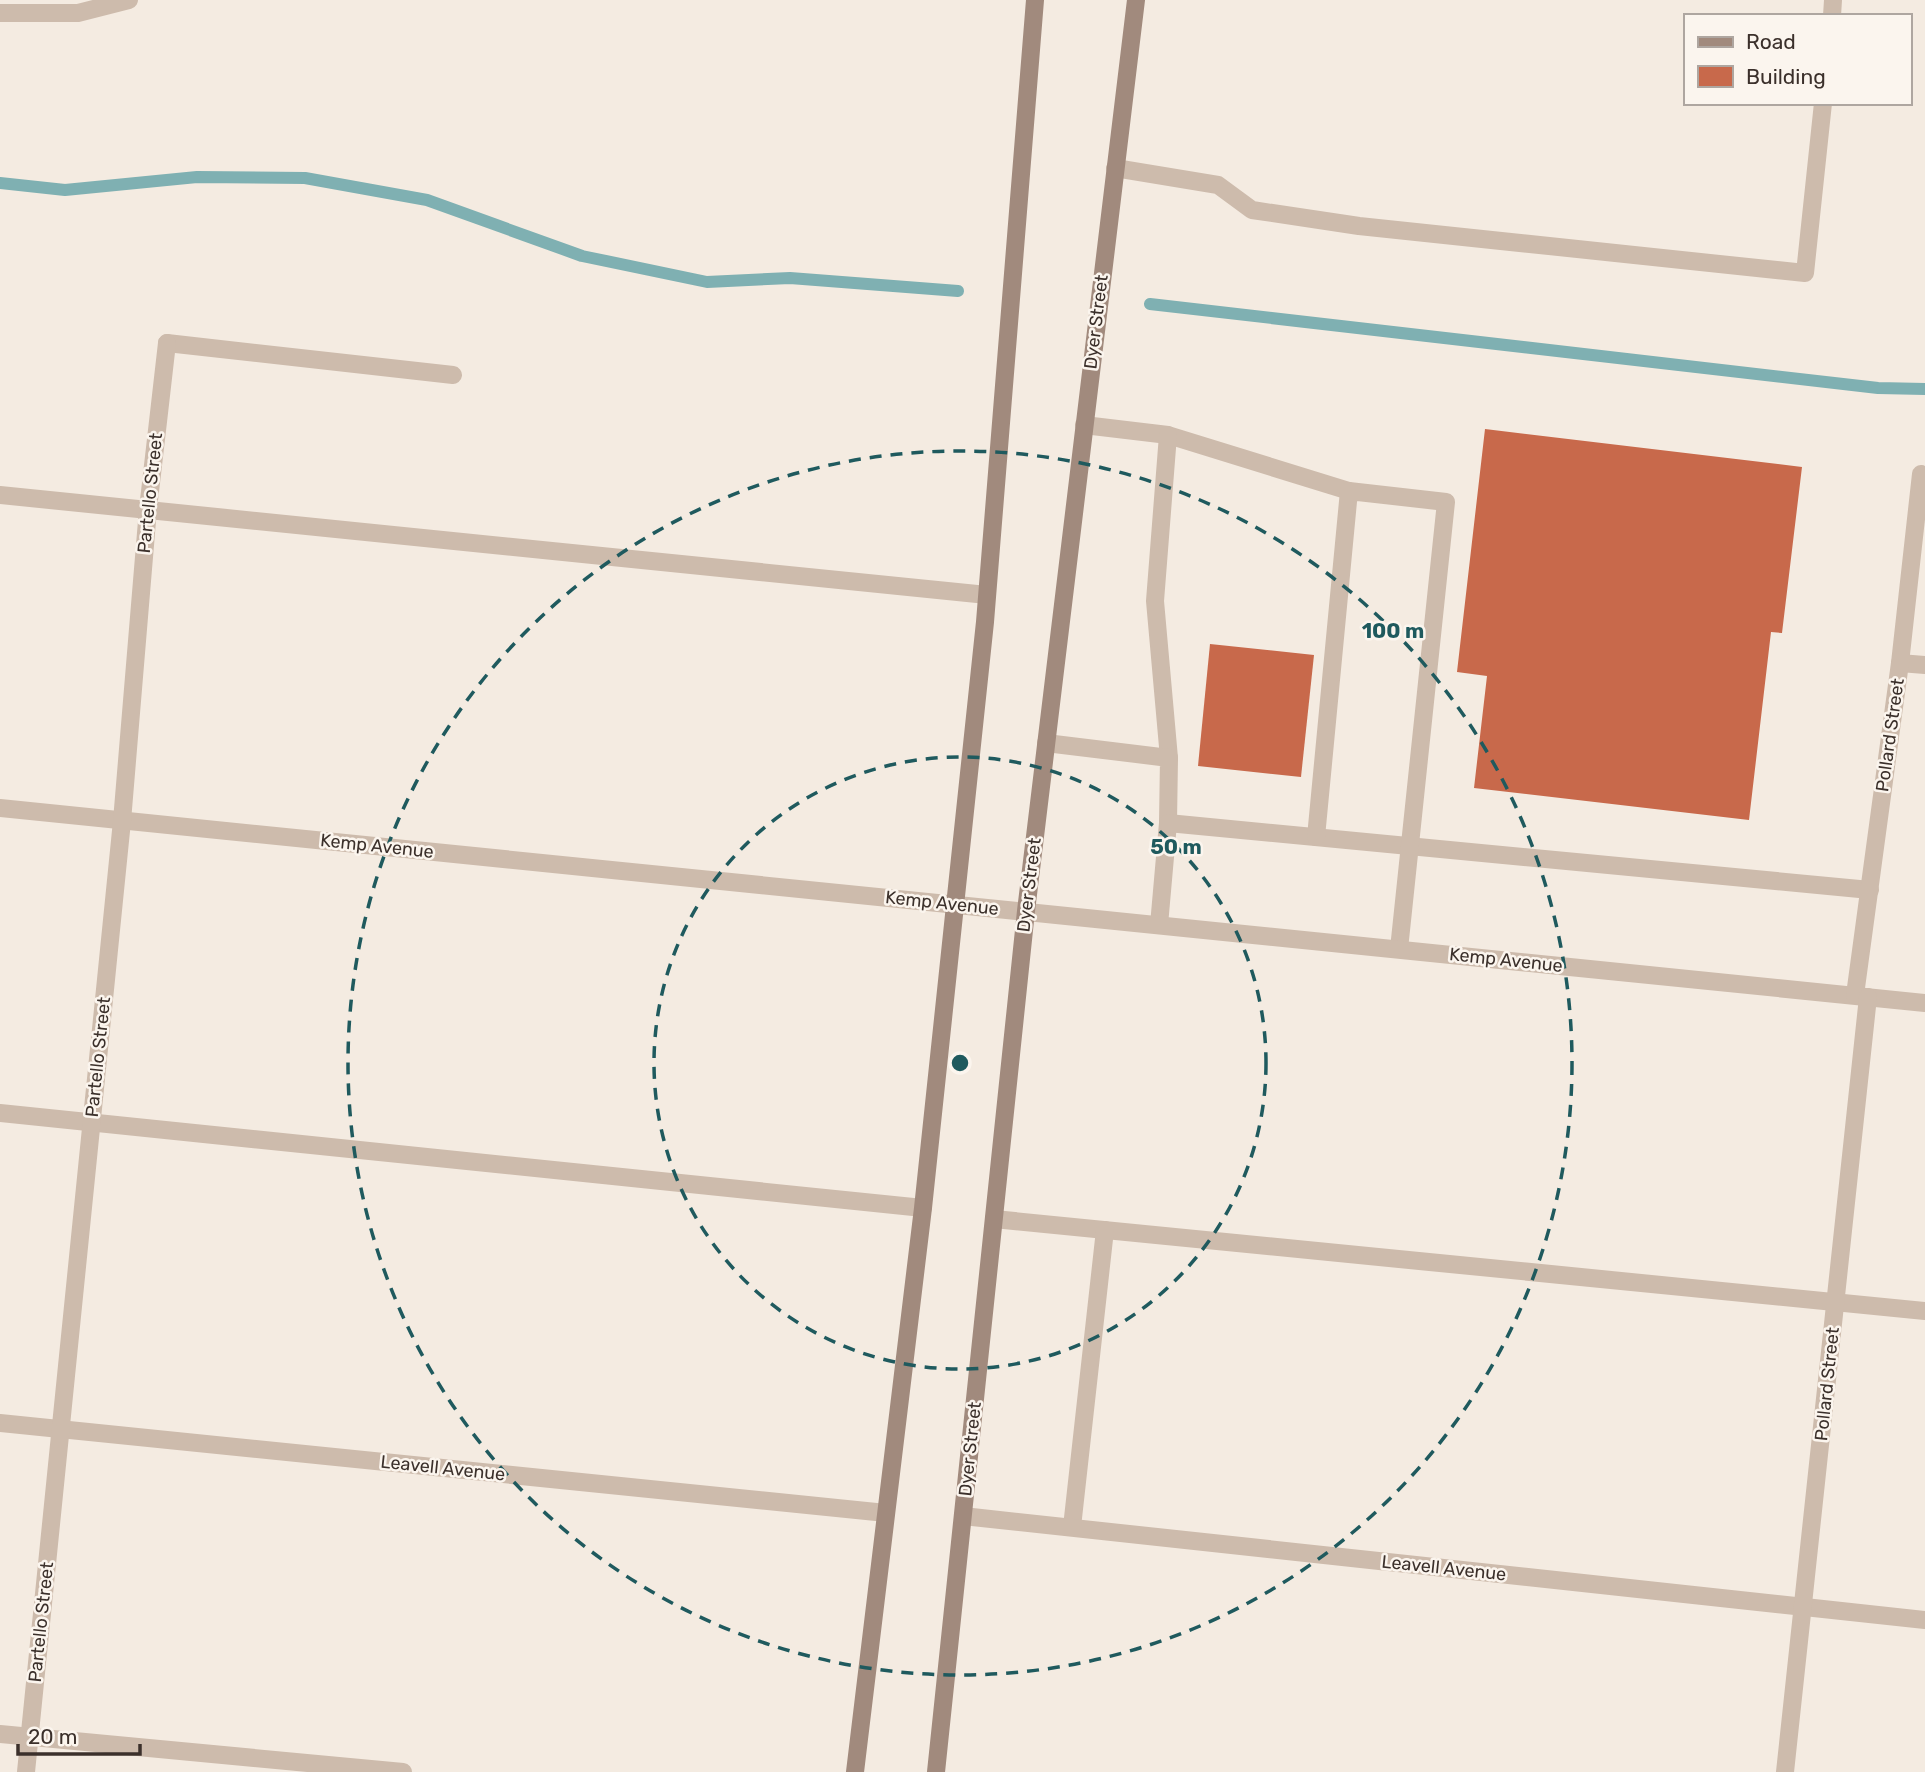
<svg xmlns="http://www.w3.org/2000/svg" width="1925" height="1772" viewBox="0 0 1925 1772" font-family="Rubik,sans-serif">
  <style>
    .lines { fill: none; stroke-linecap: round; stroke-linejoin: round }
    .stream { stroke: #7fb0b2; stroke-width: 12 }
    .building { fill: #c8694b }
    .service { stroke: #cdbbac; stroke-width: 18 }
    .minor { stroke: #cdbbac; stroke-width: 18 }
    .secondary { stroke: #a18a7d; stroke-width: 18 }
    .ring { fill: none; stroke: #1f5a5e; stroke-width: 3.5; stroke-dasharray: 12 9 }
    .labels { text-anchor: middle; stroke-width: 5; stroke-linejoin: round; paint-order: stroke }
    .street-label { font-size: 18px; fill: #3b302b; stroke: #fbf5ee }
    .centre { fill: #1f5a5e; stroke: #fbf5ee; stroke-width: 3.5 }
    .ring-label { font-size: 21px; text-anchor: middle; font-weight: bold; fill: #1f5a5e; stroke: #fbf5ee; stroke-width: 5; stroke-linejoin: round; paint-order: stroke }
  </style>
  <rect width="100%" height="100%" fill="#f4ebe1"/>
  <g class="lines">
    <g class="stream">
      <path d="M0 183 65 190 197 177 305 178 427 200 582 256 707 282 790 278 958 291"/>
      <path d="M1150 304 1878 388 1925 389"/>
    </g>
  </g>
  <g class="building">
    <path d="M1485 429 1802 467 1782 633 1771 632 1749 820 1474 788 1487 676 1457 672Z"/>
    <path d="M1210 644 1314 655 1301 777 1198 766Z"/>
  </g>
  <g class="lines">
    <g class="service">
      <path d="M1832 16 1833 0"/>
      <path d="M1115 168 1218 185 1252 210 1359 226 1805 273 1823 103"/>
      <path d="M167 343 453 375"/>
      <path d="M1084 425 1168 435 1349 491"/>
      <path d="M1168 435 1155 601 1169 758"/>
      <path d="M0 495 987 595"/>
      <path d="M1046 743 1169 758 1168 823 1159 925"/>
      <path d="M1168 823 1870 890"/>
      <path d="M1316 837 1349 491 1446 502 1399 949"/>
      <path d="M0 1113 923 1208"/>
      <path d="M994 1219 1925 1311"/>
      <path d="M1072 1527 1105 1230"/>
      <path d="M0 1734 403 1772"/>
    </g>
    <g class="minor">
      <path d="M0 13H78L129 0"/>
      <path d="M1900 663 1925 665"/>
      <path d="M0 808 1925 1003"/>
      <path d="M1855 995 1900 663 1921 474"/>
      <path d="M0 1423 886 1513"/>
      <path d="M963 1516 1925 1620"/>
      <path d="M26 1772 122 821 148 509 167 343"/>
      <path d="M1785 1772 1868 997"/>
    </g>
    <g class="secondary">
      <path d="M855 1772 923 1208 985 622 1035 0"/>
      <path d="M936 1772 1026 911 1136 0"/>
    </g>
  </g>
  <g class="ring">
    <circle cx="960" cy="1063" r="306"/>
    <circle cx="960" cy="1063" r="612"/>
  </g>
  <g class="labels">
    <g class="street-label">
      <text transform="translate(1096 322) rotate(-83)" y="6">Dyer Street</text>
      <text transform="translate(150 493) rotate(-84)" y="6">Partello Street</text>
      <text transform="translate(1890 735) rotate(-82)" y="6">Pollard Street</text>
      <text transform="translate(377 846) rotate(6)" y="6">Kemp Avenue</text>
      <text transform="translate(1029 885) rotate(-83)" y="6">Dyer Street</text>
      <text transform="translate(942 903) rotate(6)" y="6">Kemp Avenue</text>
      <text transform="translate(1506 960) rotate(6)" y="6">Kemp Avenue</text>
      <text transform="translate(98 1057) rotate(-84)" y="6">Partello Street</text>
      <text transform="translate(1827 1384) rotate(-84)" y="6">Pollard Street</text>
      <text transform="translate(970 1449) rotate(-84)" y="6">Dyer Street</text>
      <text transform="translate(443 1468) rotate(6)" y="6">Leavell Avenue</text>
      <text transform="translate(1444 1568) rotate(6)" y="6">Leavell Avenue</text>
      <text transform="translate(41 1622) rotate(-84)" y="6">Partello Street</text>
    </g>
  </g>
  <circle cx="960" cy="1063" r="10" class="centre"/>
  <g class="ring-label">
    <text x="1393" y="638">100 m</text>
    <text x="1176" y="854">50 m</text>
  </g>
  <rect x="1684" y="14" width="228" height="91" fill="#fbf5ee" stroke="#aea6a0" stroke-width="2"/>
  <rect x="1698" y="37" width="35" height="10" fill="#a18a7d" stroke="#aea6a0" stroke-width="2"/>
  <text x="1746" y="49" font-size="21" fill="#3b302b">Road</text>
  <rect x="1698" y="66" width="35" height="21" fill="#c8694b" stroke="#aea6a0" stroke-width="2"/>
  <text x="1746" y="84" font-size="21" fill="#3b302b">Building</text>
  <path d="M18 1744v10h122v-10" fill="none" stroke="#3b302b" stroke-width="3.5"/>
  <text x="28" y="1744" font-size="21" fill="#3b302b" stroke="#fbf5ee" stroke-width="5" paint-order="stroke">20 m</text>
</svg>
